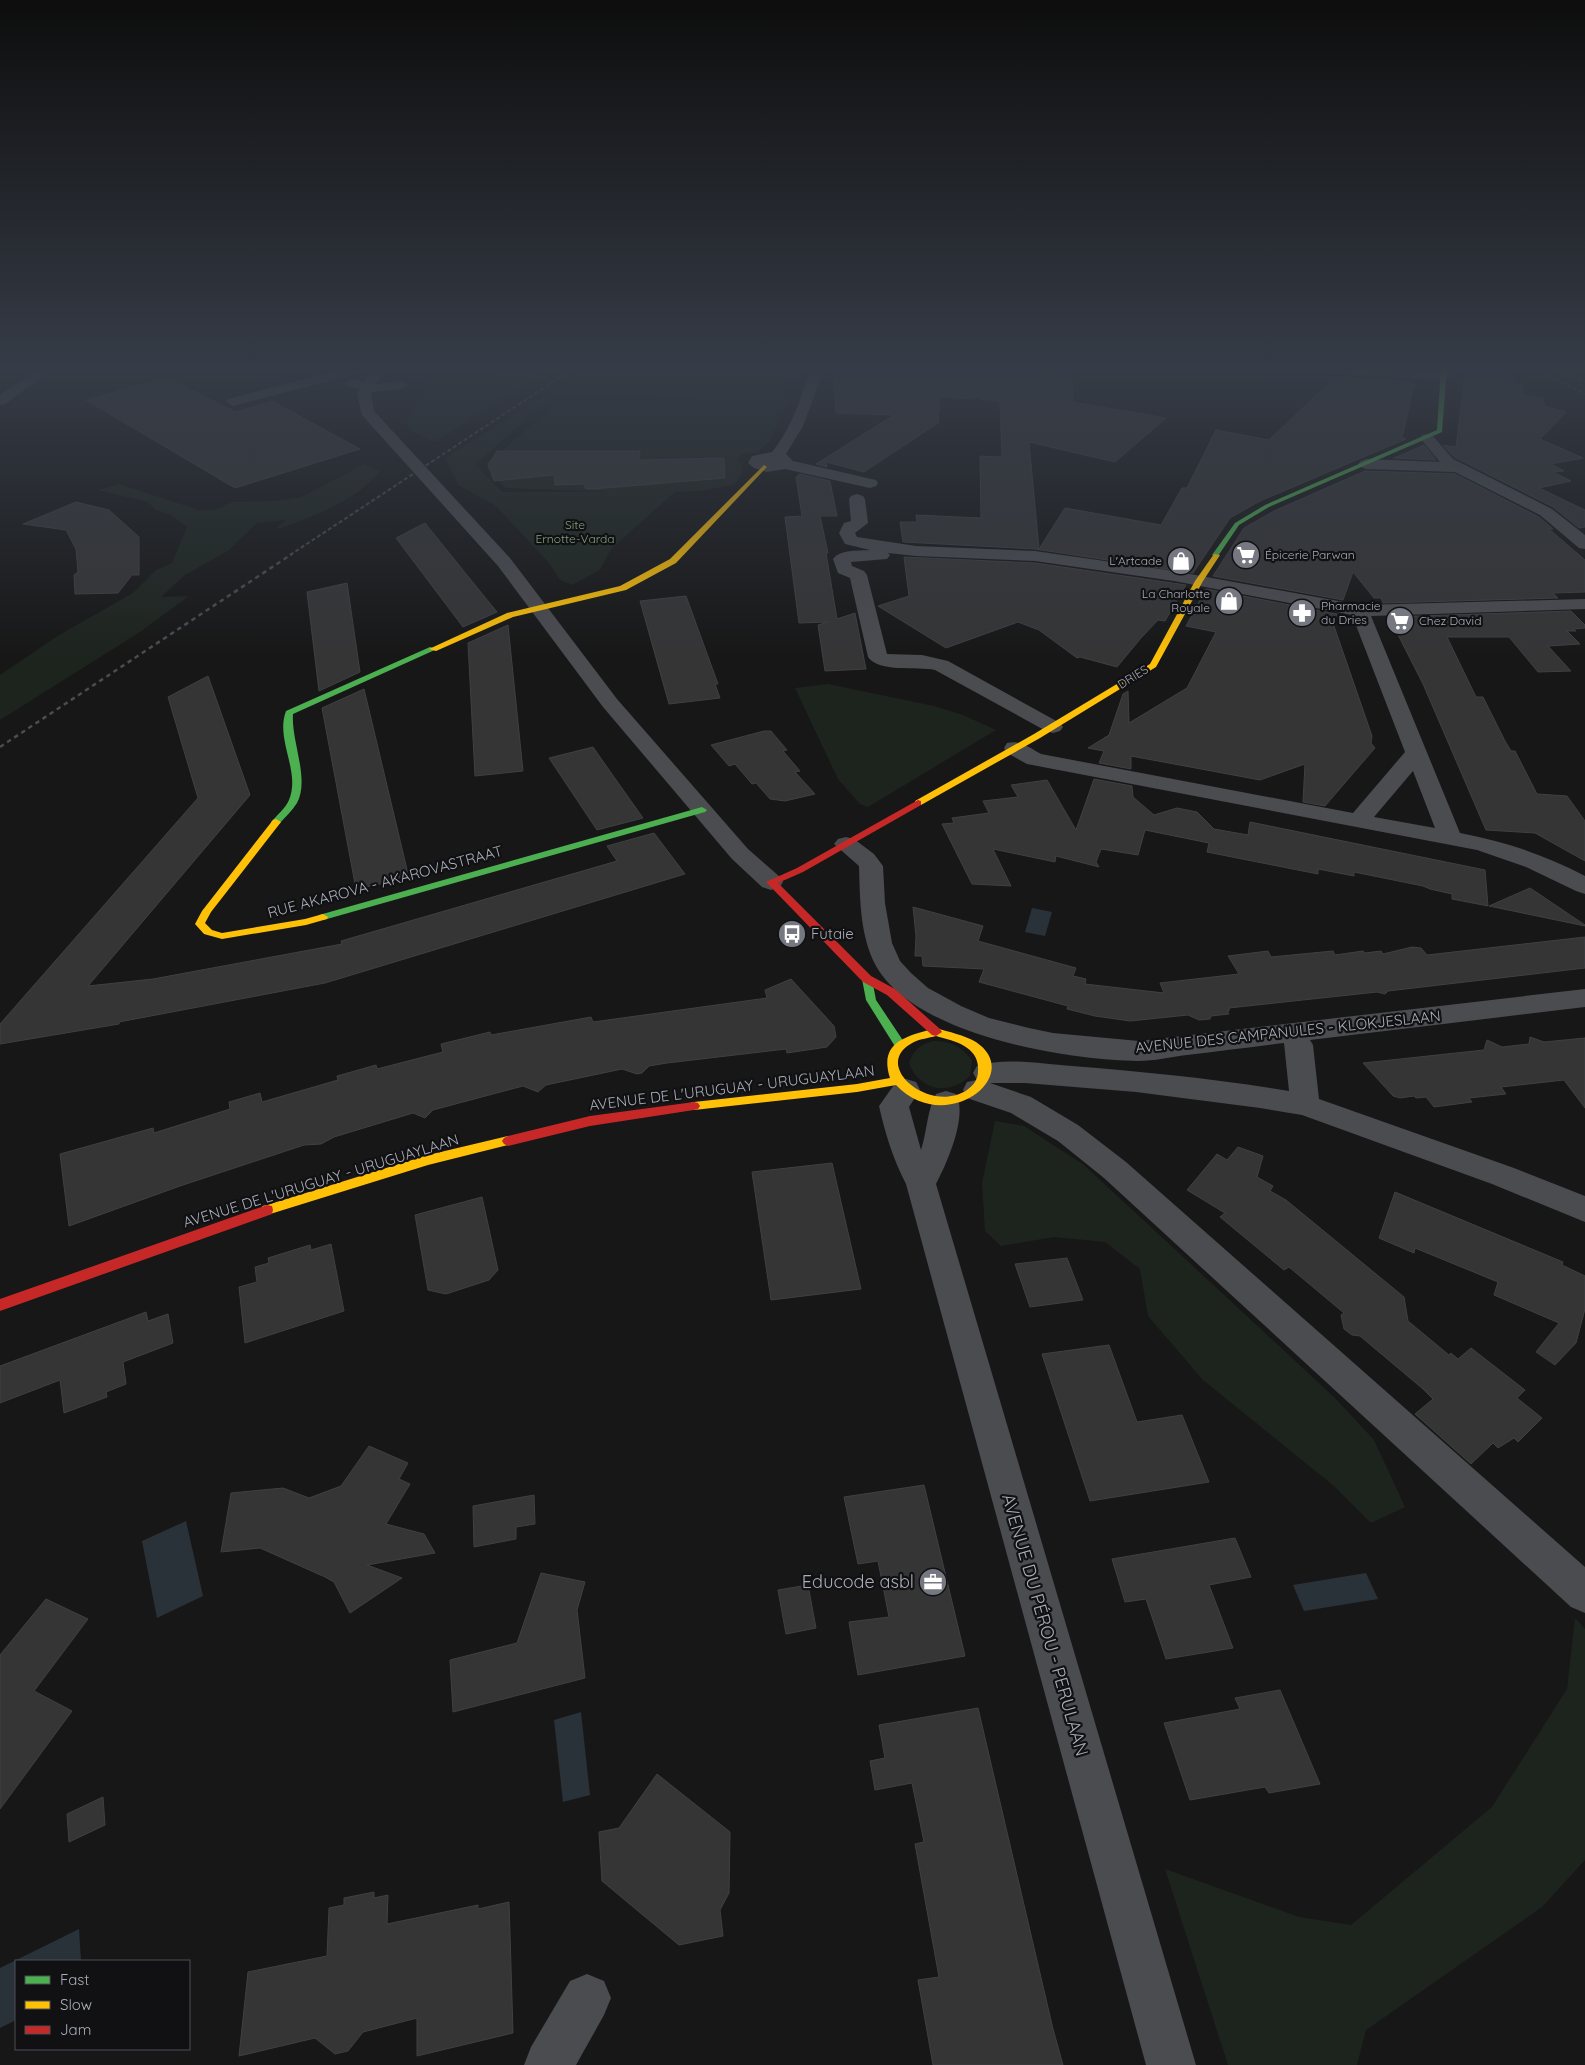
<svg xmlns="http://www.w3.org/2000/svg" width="1585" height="2065" viewBox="0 0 1585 2065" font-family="Quicksand,sans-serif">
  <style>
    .green { fill: #1d241e; fill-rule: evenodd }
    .water { fill: #2a3239 }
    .building { fill: #353536; stroke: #3f4043 }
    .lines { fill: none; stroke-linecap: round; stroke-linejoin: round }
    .street { fill: #4b4c50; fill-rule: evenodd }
    .fast { fill: #4caf50; fill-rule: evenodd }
    .slow { fill: #ffc107; fill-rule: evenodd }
    .jam { fill: #c62828; fill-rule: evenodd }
    .rail-far1 { stroke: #4b4c4f; stroke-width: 2; stroke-dasharray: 4 2.5; stroke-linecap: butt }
    .rail { stroke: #4b4c4f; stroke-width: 2.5; stroke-dasharray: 4.5 4; stroke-linecap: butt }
    .labels { text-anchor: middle; stroke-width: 4.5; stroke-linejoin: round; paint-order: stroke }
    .far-park-label { font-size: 12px; fill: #7fa381; stroke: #111113 }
    .far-poi-label { font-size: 12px; fill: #a8adb8; stroke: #111113; text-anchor: start }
    .far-street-label { font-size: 12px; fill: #a8adb8; stroke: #111113 }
    .street-label { font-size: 15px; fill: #a8adb8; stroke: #111113 }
    .poi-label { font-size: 15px; fill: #a8adb8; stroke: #111113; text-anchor: start }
    .near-poi-label { font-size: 18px; fill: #a8adb8; stroke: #111113; text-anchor: end }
    .near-street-label { font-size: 18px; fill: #a8adb8; stroke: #111113 }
  </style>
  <rect width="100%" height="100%" fill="#171717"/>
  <g class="green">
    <path d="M509 368H553L435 442 413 432 406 422 429 383 436 378 491 377Z"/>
    <path d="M590 368H797L782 395 789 399 770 441 757 453 742 454 738 459 743 470 741 476 734 485 699 491 675 492 611 549 600 570 572 585 560 580 549 563 496 506 458 485 445 458ZM553 397H635L720 401 562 400 487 463 505 488 612 492H502L475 464Z"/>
    <path d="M364 464 380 471C359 499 312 517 279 529L277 527 286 520 257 523 228 551 185 575 161 597 189 596 140 632 0 720V675L59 635 133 593 156 570 172 563 187 527 171 515 156 510 148 502 98 490 119 484 199 510H216L232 502 277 501 302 497Z"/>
    <path d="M828 684 934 706 963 715 996 730 868 807 860 804 838 779 795 688Z"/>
    <path d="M933 1041C952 1041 961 1047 972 1060L970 1076C949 1096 919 1091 909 1063 913 1050 920 1045 933 1041Z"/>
    <path d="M995 1121 1024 1126 1084 1165 1334 1397 1374 1440 1405 1507 1371 1523 1334 1486 1203 1380 1148 1316 1140 1269 1105 1242 1054 1237 1001 1246 985 1231 982 1183Z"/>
    <path d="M1575 1618 1585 1629V1860L1542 1907 1366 2030 1357 2065H1228L1165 1869 1299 1917 1351 1925 1492 1807 1567 1689Z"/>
  </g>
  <g class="water">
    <path d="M1032 908 1052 912 1045 936 1025 932Z"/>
    <path d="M186 1521 203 1596 157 1618 142 1541Z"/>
    <path d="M1366 1573 1378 1599 1304 1611 1293 1585Z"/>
    <path d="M581 1712 590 1795 563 1802 554 1720Z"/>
    <path d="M79 1929 81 1961H16V2020L0 2028V1968Z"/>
  </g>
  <g class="building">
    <path d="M833 368H1021L1016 373 1072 375 1073 402 1166 418 1115 462 1029 442 1039 549 1065 508 1161 525 1182 488H1187L1216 430 1269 440 1330 382 1328 377 1412 381 1411 384H1414L1402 438 1406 439 1260 501 1230 518 1193 573 1035 549 903 542 900 522H917L916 515 981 518 980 456 1002 457 1000 401 979 399V396L974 399 940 397 938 423 864 472 826 462 827 467 816 464 894 415 836 413Z"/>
    <path d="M1466 369 1507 374V376L1513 377V383L1522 384 1523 395 1543 398 1545 406 1566 412 1540 439 1583 458 1551 464 1564 471 1553 472 1571 481 1539 488 1585 510V527L1579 528 1553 507 1454 457 1443 445 1456 447Z"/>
    <path d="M167 378 236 412 272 401 360 449 235 488 86 400Z"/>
    <path d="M1424 445 1436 460 1394 458Z"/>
    <path d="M497 451H640L639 460 724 458 725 478 592 489 585 488V484L555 485 554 475 494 481 488 465Z"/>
    <path d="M1365 471 1455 474 1539 517 1553 529H1549L1585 560V592L1553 593 1558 598 1383 603 1381 598H1374L1353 572 1343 600 1213 576 1244 528 1274 511Z"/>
    <path d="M800 474 830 481 837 516H820L828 553H826L837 619 855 613 866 669 825 671 818 625 828 622 799 623 785 517 802 516 796 477Z"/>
    <path d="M76 502 109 510 139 537V575H132L118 593 75 594 74 575 78 572 76 549 66 530 23 524Z"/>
    <path d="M425 523 475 585 497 612 463 627 396 538Z"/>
    <path d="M904 557 1035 563 1186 585 1165 621 1158 620 1141 638 1117 667 1080 657 1077 658 1039 630 1018 622 946 648 878 606 909 596Z"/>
    <path d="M347 583 360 672 319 691 307 592Z"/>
    <path d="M1206 589 1337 614 1333 623 1372 736 1371 743 1375 748 1325 806 1303 802 1305 764 1260 780 1131 756V769L1099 763 1104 751 1088 748 1109 735 1123 694 1128 691 1129 723 1187 688 1216 632 1186 626Z"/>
    <path d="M686 596 718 684H715L720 698 669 704 640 601Z"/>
    <path d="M1571 611 1585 625V628L1573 629 1576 631H1567L1580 644 1548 646 1571 671 1538 672 1509 637H1447L1476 697H1483L1505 741 1511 751H1515L1537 794 1567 796 1585 821V861L1535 833 1486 830 1423 684 1389 617Z"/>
    <path d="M508 625 523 771 475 776 468 643Z"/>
    <path d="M208 676 250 795 88 986 153 979 342 944 341 941 617 861 607 846 654 833 685 874 325 983 119 1022V1024L0 1044V1024L198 798 168 697Z"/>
    <path d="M364 689 409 878 356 889 322 708Z"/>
    <path d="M764 731H771L787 750 783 751 800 771 795 772 815 794 785 801 770 799 756 783 752 784 735 764 729 766 711 745Z"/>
    <path d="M593 747 614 777 643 818 597 830 549 758Z"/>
    <path d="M1094 779 1132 786 1133 797 1154 815 1177 808 1197 812 1214 829 1248 835 1250 822 1485 870 1488 906 1452 899V894L1430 889 1423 886 1354 872V876L1318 869V874L1207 852 1209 843 1145 830 1138 855 1101 849 1096 862 1099 867 1056 856 1055 862 993 849 1011 886 972 884 942 824 954 823 952 818 989 813 983 801 1018 797 1011 785 1047 780 1076 830Z"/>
    <path d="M1530 888 1585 925V926L1489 906Z"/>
    <path d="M913 907 983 926 978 941 1076 968 1073 976 1086 979 1085 984 1164 993 1160 983 1239 974 1228 956 1268 951 1271 957 1333 951 1335 955 1363 951 1365 953 1381 951 1383 954 1412 947 1421 948 1427 955 1585 937V968L1388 991 1385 994 1377 992 1229 1008V1011H1227L1229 1014 1211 1016 1210 1019 1199 1020 1188 1015 1130 1021 1095 1016 1067 1009 1068 1006 979 982 984 969 923 966 922 956H915L916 936Z"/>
    <path d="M791 979 834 1026 836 1037 827 1047 787 1053 786 1049 667 1063 649 1066 642 1073 637 1074 622 1069 546 1085 538 1092 523 1086 433 1110 425 1118 413 1113 334 1137 321 1144 304 1145 180 1186 69 1226 60 1154 153 1128 154 1133 230 1109 229 1102 260 1093 262 1102 338 1080 337 1076 376 1065 377 1069 443 1052 441 1044 490 1032 491 1035 591 1017 593 1022 767 998 765 990Z"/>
    <path d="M1530 1037 1544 1042 1585 1038V1108L1564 1080 1501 1087 1506 1094 1469 1098 1472 1102 1434 1107 1426 1097 1416 1098 1414 1096 1400 1098 1393 1096 1363 1063 1484 1050 1487 1040 1502 1047 1529 1044Z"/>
    <path d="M1238 1147 1263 1156 1257 1177 1273 1186 1270 1191 1286 1200 1404 1297 1408 1321 1449 1355 1451 1353 1458 1359 1471 1348 1525 1390 1517 1398 1542 1418 1518 1442 1514 1438 1498 1448 1493 1443 1471 1464 1415 1414 1433 1399 1423 1389 1360 1336 1352 1335 1344 1329 1341 1315 1344 1313 1289 1267 1284 1270 1220 1217 1225 1213 1187 1190 1217 1154 1227 1160Z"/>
    <path d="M832 1163 861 1289 771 1300 752 1172Z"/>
    <path d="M1395 1192 1563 1262 1562 1265 1585 1276V1309L1576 1343 1555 1365 1536 1352 1559 1323 1494 1295 1498 1282 1415 1248 1414 1253 1379 1238Z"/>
    <path d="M482 1197 498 1270 489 1280 446 1294 428 1290 415 1215Z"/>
    <path d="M331 1244 344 1311 245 1343 239 1287 257 1282 255 1267 269 1263 268 1258 310 1245 311 1250Z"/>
    <path d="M1067 1258 1083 1300 1030 1307 1015 1264Z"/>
    <path d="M146 1312 148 1321 168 1314 173 1343 123 1362 126 1384 106 1392 107 1397 64 1413 60 1380 0 1403V1366Z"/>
    <path d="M1109 1345 1137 1422 1182 1415 1209 1482 1090 1501 1042 1354Z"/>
    <path d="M369 1446 408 1463 399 1479 410 1484 386 1524 424 1534 435 1553 367 1565 402 1578 350 1613 334 1582 325 1577 260 1548 221 1552 231 1493 283 1488 309 1498 341 1486Z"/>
    <path d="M924 1485 965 1656 858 1675 849 1622 889 1617 878 1561 858 1564 844 1497Z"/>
    <path d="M534 1495 535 1524 516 1527V1539L474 1547 473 1506Z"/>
    <path d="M1235 1538 1251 1577 1209 1585 1233 1648 1166 1659 1146 1599 1125 1602 1112 1559Z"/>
    <path d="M541 1573 585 1582 577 1610 585 1678 453 1712 450 1660 517 1643Z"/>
    <path d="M808 1585 816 1628 786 1634 778 1590Z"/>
    <path d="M46 1599 88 1619 34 1691 72 1711 0 1809V1655Z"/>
    <path d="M1280 1690 1320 1784 1269 1793 1265 1787 1190 1800 1164 1723 1240 1709 1235 1698Z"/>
    <path d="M978 1708 1053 2029 1063 2065H933L918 1980 939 1977 915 1844 924 1842 912 1783 875 1790 870 1761 885 1758 879 1725Z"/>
    <path d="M657 1774 730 1832 729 1893 720 1910 723 1936 679 1945 602 1881 599 1832 619 1828Z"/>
    <path d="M103 1797 105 1825 69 1842 67 1814Z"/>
    <path d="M374 1892V1898L388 1895 387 1924 478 1905V1909L509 1902 513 2033 417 2056V2018L363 2032 348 2051 335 2054 315 2038 239 2056 248 1972 327 1956 329 1908 344 1905V1898Z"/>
  </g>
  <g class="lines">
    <g class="street">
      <path d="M39 368H54L5 404 0 405V395Z"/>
      <path d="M347 368H368L366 371 233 406 226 402 228 399Z"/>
      <path d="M372 368H385L376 384 401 381 408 385 401 389 372 392 371 394 374 411 510 558 617 699 748 849 780 877 783 882 780 887 771 890 762 887 732 859 603 707 498 566 362 415 357 394 360 389 346 386 344 383 351 379 364 382Z"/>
      <path d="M811 368H825L803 426 786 454 793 461 876 480 878 483 876 486 870 488 785 469 767 472 754 468 748 463 752 456 772 452C792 428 801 397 811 368Z"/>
      <path d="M1309 368H1373L1444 372 1451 376 1444 380 1316 372Z"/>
      <path d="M1427 434 1432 435 1453 459 1552 509 1585 535V549L1579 548 1540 515 1455 472 1366 469 1361 467 1358 464 1361 461 1366 459 1440 462 1420 438 1422 435Z"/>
      <path d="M857 494 863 496 865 499 868 523 855 533 857 537 916 546 1035 551 1174 571 1360 605 1585 599V609L1371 616 1460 833C1503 841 1546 855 1585 876V894L1576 891 1526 867 1477 850 1027 764 1007 753 1004 748 1007 743C1021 740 1030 748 1041 754L1353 813 1405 752 1352 615 1174 581 1035 561 916 556 888 553 890 555 887 559 851 562 852 566 864 571 867 575 887 654 922 655 948 661 1060 723 1063 727 1060 731 1053 733 1046 731 935 670C917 666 879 673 868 657L850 578 838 573 833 559C841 549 858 551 870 550L845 544 839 533 844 523 851 521 849 499 851 496ZM1413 771 1435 828 1374 817Z"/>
      <path d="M846 837 854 839 874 854 883 866 885 903 892 943 900 961 911 973 928 988 961 1006 989 1018 1029 1028 1053 1033 1139 1041 1585 989V1007L1310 1040 1313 1045 1319 1099 1514 1168 1585 1196V1222L1492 1184 1302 1115 1260 1108 1136 1092 1025 1083H990L1031 1097 1078 1125 1126 1162 1585 1567V1613L1571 1607 1104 1178 1058 1141 1011 1113 967 1098 963 1090 967 1082 977 1080 973 1073 977 1066C1006 1057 1042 1064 1072 1066 1145 1072 1218 1079 1289 1091L1284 1043C1252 1047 1219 1051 1187 1055 1171 1057 1154 1061 1138 1061 1065 1060 915 1035 876 966 860 936 860 900 859 866L834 844 838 839Z"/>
      <path d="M906 1079 916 1082 920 1090 909 1107 921 1150C927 1132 927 1110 936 1094L946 1091 956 1094C968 1116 947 1163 936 1184L1196 2065H1146L906 1184C893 1159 885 1133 879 1106L896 1082Z"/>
      <path d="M587 1974 604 1981 611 1998 604 2015 576 2065H524L531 2047 570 1981Z"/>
    </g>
    <g class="fast">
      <path d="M1441 368H1447L1442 432 1269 507 1239 525 1218 556H1214L1212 555 1235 523 1265 505 1437 430Z"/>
      <path d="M430 647 437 649 293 714C291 741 310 779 297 803 292 811 285 817 279 824H273L271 822C277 815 285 809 289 800 301 771 275 740 286 711Z"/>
      <path d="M702 807 707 810 705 812 327 919 323 920 318 917 319 915Z"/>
      <path d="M867 975 872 979 876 1000 906 1045 904 1048H896L866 1000 862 979Z"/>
    </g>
    <g class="slow">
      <path d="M764 465 767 467 766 468 676 563 626 590 513 617 436 651 429 649 507 613 620 586 670 559Z"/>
      <path d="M1214 554 1220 555 1203 581 1156 667 1040 738 921 805H915V801L1034 734 1150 664 1195 581Z"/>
      <path d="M276 819 281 822 211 912 205 923 212 930 222 933 305 919 323 914 328 917 327 919 306 925 222 939 204 934 195 924 202 911 273 820Z"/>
      <path d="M936 1028C949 1032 964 1035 976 1042 1026 1076 945 1137 896 1085L857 1092 694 1110 690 1109 688 1106 690 1103 694 1102 857 1084 890 1078C878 1041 908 1036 936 1028ZM936 1036C955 1041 980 1047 978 1071 978 1079 974 1085 967 1090 929 1115 869 1064 914 1042 920 1039 929 1038 936 1036Z"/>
      <path d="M508 1136 512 1138 514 1141 512 1144 428 1165 267 1215 262 1214 261 1210 262 1206 267 1205 428 1155Z"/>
    </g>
    <g class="jam">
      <path d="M918 800 921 801V805L803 872 778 883 871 976 895 989 940 1029 942 1032 936 1036 932 1035 887 995 863 982 766 882 797 868Z"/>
      <path d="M694 1102 698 1103 700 1106 698 1109 694 1110 590 1126 508 1146 504 1144 502 1141 504 1138 508 1136 590 1116Z"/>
      <path d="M267 1205 272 1206 273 1210 272 1214 0 1311V1299Z"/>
    </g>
    <g class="rail-far1">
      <path d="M1532 368 1585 394"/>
      <path d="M1555 368 1585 382"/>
      <path d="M290 555 574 368"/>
    </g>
    <path class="rail" d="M0 747 292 554"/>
  </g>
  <linearGradient id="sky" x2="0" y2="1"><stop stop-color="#0d0d0d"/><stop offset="0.56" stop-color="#363c47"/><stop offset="1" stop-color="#363c47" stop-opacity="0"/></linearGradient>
  <rect width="1585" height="657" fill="url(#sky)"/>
  <defs>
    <symbol id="supermarket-disc" viewBox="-11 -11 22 22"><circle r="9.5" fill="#757880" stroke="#111113"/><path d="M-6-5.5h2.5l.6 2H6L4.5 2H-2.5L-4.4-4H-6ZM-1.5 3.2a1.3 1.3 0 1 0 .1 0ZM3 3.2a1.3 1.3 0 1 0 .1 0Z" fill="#fff"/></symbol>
    <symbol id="shop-disc" viewBox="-11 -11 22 22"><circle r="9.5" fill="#757880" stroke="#111113"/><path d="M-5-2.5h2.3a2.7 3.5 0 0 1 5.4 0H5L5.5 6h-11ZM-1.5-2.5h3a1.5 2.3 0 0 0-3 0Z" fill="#fff"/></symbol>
    <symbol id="pharmacy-disc" viewBox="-11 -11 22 22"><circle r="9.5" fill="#757880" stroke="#111113"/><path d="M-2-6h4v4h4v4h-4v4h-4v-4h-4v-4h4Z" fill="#fff"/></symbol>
    <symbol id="bus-disc" viewBox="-11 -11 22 22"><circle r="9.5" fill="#757880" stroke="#111113"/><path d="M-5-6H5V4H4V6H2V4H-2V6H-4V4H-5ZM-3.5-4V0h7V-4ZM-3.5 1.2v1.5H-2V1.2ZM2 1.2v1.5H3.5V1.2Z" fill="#fff"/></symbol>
    <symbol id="office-disc" viewBox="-11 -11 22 22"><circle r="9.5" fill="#757880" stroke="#111113"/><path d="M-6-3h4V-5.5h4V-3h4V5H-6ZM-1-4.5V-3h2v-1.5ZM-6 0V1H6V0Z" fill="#fff"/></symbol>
  </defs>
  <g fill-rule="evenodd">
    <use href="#supermarket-disc" x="1230" y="539" width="32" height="32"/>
    <use href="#shop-disc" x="1165" y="545" width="32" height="32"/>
    <use href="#shop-disc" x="1213" y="585" width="32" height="32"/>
    <use href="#pharmacy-disc" x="1286" y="597" width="32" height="32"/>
    <use href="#supermarket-disc" x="1384" y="605" width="32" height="32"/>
    <use href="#bus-disc" x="776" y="918" width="32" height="32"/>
    <use href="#office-disc" x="917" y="1566" width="32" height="32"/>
  </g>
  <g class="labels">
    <g class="far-park-label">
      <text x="575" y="529">Site<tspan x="575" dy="14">Ernotte-Varda</tspan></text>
    </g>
    <g class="far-poi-label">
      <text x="1265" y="559">Épicerie Parwan</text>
      <text x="1162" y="565" text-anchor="end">L'Artcade</text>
      <text x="1210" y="598" text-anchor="end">La Charlotte<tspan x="1210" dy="14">Royale</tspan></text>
      <text x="1321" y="610">Pharmacie<tspan x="1321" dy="14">du Dries</tspan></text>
      <text x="1419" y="625">Chez David</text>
    </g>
    <g class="far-street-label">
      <text transform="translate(1133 677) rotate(-32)" y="4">DRIES</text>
    </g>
    <g class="street-label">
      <text transform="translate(385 882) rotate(-15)" y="5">RUE AKAROVA - AKAROVASTRAAT</text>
      <text transform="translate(1288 1032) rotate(-6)" y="5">AVENUE DES CAMPANULES - KLOKJESLAAN</text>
      <text transform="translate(732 1088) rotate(-7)" y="5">AVENUE DE L'URUGUAY - URUGUAYLAAN</text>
      <text transform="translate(321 1181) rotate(-17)" y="5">AVENUE DE L'URUGUAY - URUGUAYLAAN</text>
    </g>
    <g class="poi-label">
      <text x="811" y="939">Futaie</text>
    </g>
    <g class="near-poi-label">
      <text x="914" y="1588">Educode asbl</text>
    </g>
    <g class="near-street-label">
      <text transform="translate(1045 1625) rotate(74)" y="6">AVENUE DU PÉROU - PERULAAN</text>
    </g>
  </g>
  <rect x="15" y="1960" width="175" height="90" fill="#111113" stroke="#4d4f55"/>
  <rect x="25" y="1976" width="25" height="8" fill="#4caf50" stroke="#4d4f55"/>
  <text x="60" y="1985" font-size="15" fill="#a8adb8">Fast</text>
  <rect x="25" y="2001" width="25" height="8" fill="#ffc107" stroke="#4d4f55"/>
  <text x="60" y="2010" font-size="15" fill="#a8adb8">Slow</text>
  <rect x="25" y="2026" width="25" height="8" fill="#c62828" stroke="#4d4f55"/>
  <text x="60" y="2035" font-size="15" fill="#a8adb8">Jam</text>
</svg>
